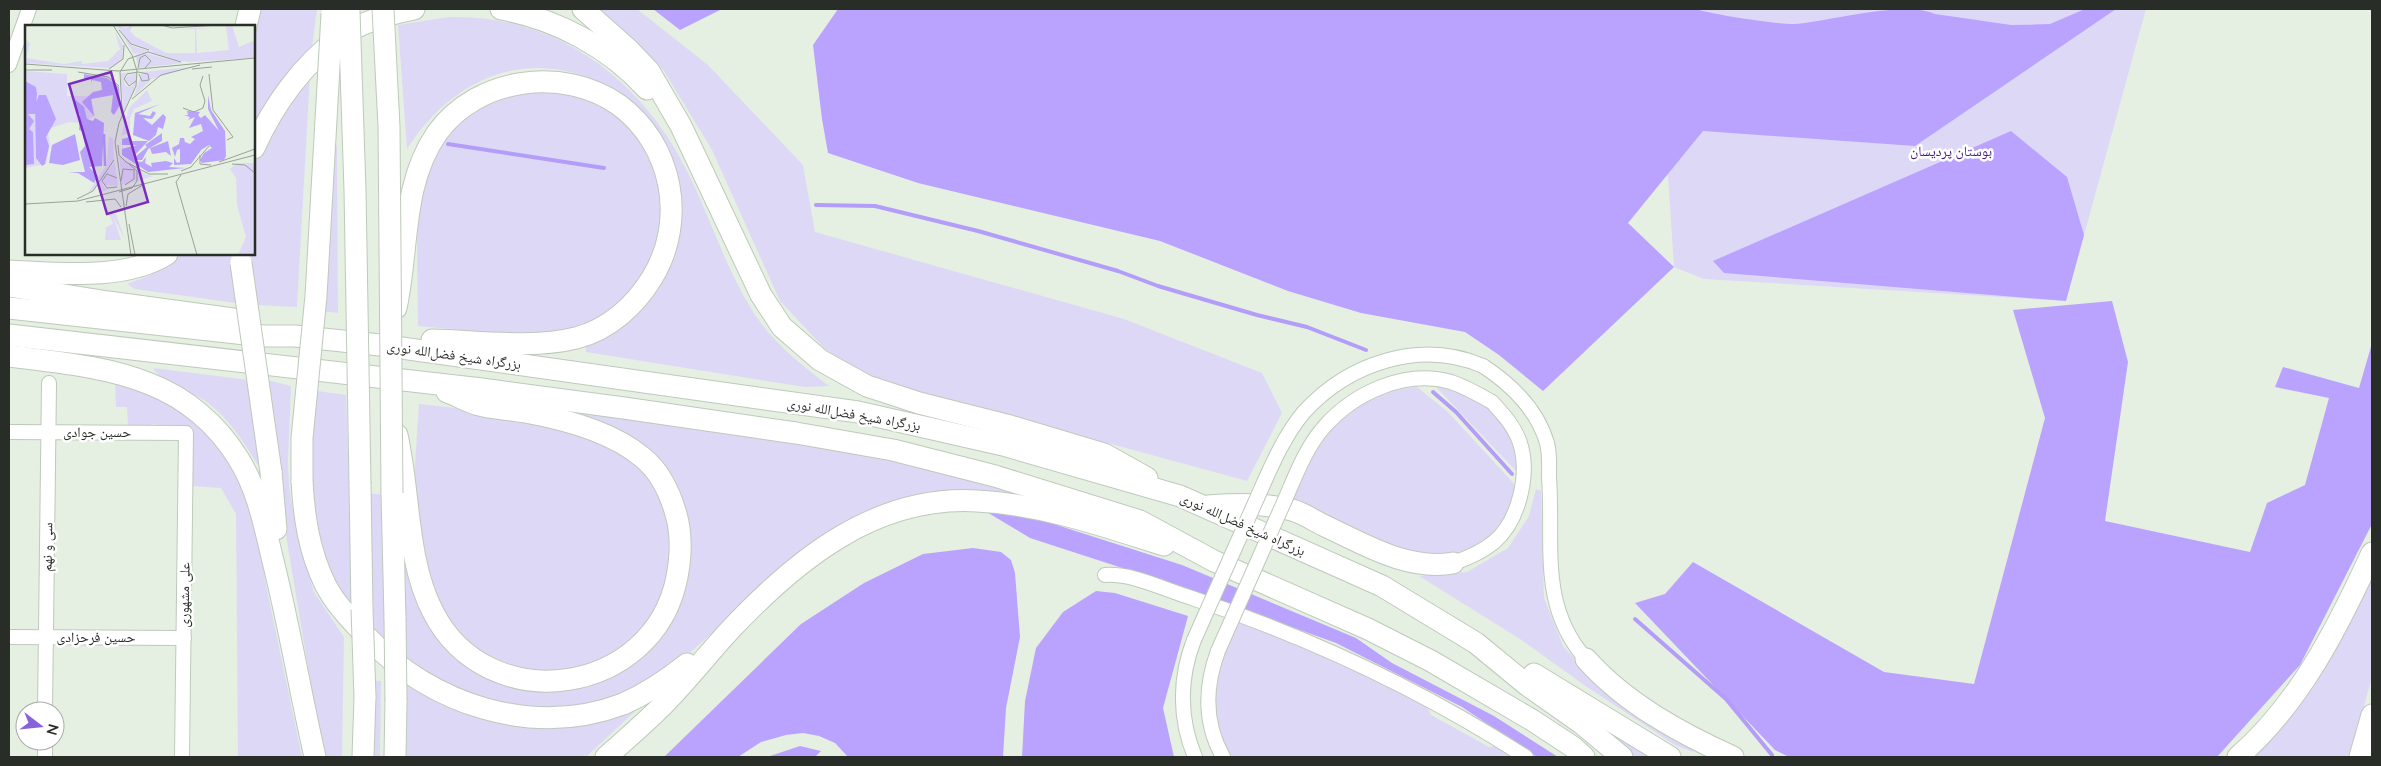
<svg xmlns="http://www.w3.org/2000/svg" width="2381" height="766" viewBox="0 0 2381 766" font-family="Lato,'Noto Naskh Arabic',sans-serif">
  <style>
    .green { fill: #ded8f7 }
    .forest { fill: #baa3fe }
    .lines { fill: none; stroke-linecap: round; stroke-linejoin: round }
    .stream { stroke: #b49df8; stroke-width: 4 }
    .minor-casing { stroke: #bec9bb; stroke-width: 16 }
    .highway-casing { stroke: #bec9bb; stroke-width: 23 }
    .minor { stroke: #fff; stroke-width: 14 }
    .highway { stroke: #fff; stroke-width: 21 }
    .minor-bridge-casing { stroke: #bec9bb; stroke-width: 16; stroke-linecap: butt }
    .highway-bridge-casing { stroke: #bec9bb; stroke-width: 23; stroke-linecap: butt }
    .minor-bridge { stroke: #fff; stroke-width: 14 }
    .highway-bridge { stroke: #fff; stroke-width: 21 }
    .labels { text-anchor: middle; stroke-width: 5; stroke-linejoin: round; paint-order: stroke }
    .park-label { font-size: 14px; fill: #40157e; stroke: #fff }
    .street-label { font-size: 14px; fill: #292d27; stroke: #fff }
    .inset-river { fill: none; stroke: #b49df8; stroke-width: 2.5 }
    .inset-road { fill: none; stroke: #9aa297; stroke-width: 1 }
    .view { fill: #7b2cbf; fill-opacity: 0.15; stroke: #7b2cbf; stroke-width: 2.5 }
    .inset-edge { fill: none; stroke: #292d27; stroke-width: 2.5 }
  </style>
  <rect width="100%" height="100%" fill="#e5f0e2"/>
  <g class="green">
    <path d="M258 9H317L312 48 281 81 254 126V30Z"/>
    <path d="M598 9H637L708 65 803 165 815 232 1124 319 1262 373 1282 413 1247 481 880 381 826 350 780 301 712 150 664 71Z"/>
    <path d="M1657 9H2146L2066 301 1704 279 1674 267Z"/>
    <path d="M449 17C558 14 646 82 691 179 713 225 729 277 758 319 776 345 804 367 829 386L805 387 586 352V340L618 324 679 215 626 98C544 41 458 69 407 149L398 25Z"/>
    <path d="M310 75 297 307 257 305 250 254H254V169L260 147Z"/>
    <path d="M550 90 600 102 646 143 665 209 652 267 608 315 581 329 526 336 418 326 417 237 420 208 433 152 460 121 477 109 512 94Z"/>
    <path d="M329 145 337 146 338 313 321 311Z"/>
    <path d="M182 254H230L236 303 135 289 127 284C146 277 168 269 182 254Z"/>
    <path d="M153 368 249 380 261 463 257 464C244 442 229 419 208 403 195 393 159 380 153 368Z"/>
    <path d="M115 379 137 386 200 422 236 469 258 530 266 585 302 757H238L236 514 221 488 192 486 193 428 151 424V427L128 426 127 407H116Z"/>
    <path d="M263 379 291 386 288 461 289 486 296 530 314 592 344 637 342 757H323L282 511Z"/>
    <path d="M1417 387 1448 412 1516 486 1505 517 1491 535 1472 548 1441 558 1403 552 1292 501C1316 441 1348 394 1417 387Z"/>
    <path d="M1436 387C1482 391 1516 426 1517 472Z"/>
    <path d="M310 390 346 395 353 609 333 579 312 518Z"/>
    <path d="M419 404 485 411 559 425 620 449 653 481 672 521V569L649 626 600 664 537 674 483 655 447 620 427 577 414 478Z"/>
    <path d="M525 405C646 421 768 435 888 460 956 474 1023 494 1090 513L939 494 759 591 675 666 641 689 586 708 500 706 406 667 403 506 411 551 473 666 599 680 677 603 665 475Z"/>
    <path d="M1536 489 1541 491 1544 598 1563 646 1606 693 1692 749 1693 752 1675 745 1587 687 1520 639 1419 576 1467 572 1508 548 1529 516Z"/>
    <path d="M370 494H381L386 641 374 631Z"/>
    <path d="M2372 568V677L2350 757H2249Z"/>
    <path d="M1238 620 1310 647 1425 702 1431 715 1489 747 1498 745 1516 757H1231C1203 708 1218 669 1238 620Z"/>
    <path d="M372 680 381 681 380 757H371Z"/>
    <path d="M405 682 479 714 645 702 586 757H404Z"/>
    <path d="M1583 716 1652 757H1635Z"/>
  </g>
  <g class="forest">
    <path d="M653 9H722L680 30Z"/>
    <path d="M838 9H1696C1709 14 1781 25 1795 24 1833 21 1902 0 1935 14L2011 25 2050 24 2085 9H2116L1915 146 1703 131 1628 223 1674 267 1543 391 1499 355 1465 332 1361 313 1288 291 1160 241 918 183 828 153 822 119 813 45Z"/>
    <path d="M2011 131 2067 177 2084 235 2066 301 1724 273 1713 261Z"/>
    <path d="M2112 301 2128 362 2105 521 2250 552 2267 503 2305 485 2329 398 2275 387 2283 367 2359 388 2372 343V524L2300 665 2217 757H1789L1775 750 1635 603 1665 594 1693 562 1884 672 1974 684 2045 418 2013 310Z"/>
    <path d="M985 511 1038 519 1182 565 1356 638 1392 663 1494 716 1558 757H1537L1462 707 1336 643 1196 592 1030 538Z"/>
    <path d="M973 548 1001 552 1011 560 1015 573 1020 637 1006 708 1003 757H848L835 743 819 736 803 733 786 735 761 742 738 757H664L801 624 864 583 923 554Z"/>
    <path d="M1096 591 1115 593 1188 616 1163 708 1174 757H1022L1025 701 1036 648 1063 612Z"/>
    <path d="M800 746 821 751 815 757H767Z"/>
  </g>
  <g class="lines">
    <g class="stream">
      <path d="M448 144 604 168"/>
      <path d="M816 205 875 206 978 231 1118 271 1158 286 1257 315 1307 327 1366 350"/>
      <path d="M1433 392 1456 412 1512 474"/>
      <path d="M1635 619 1726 699 1772 755"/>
    </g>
    <defs>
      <g id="minor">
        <path d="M9 65 29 9"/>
        <path d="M1483 366C1512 385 1537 409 1547 443 1550 454 1549 467 1549 477 1554 543 1538 605 1586 659"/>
        <path d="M9 432 186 433 182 757"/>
        <path d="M1453 563C1468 558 1482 552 1494 542 1519 521 1530 474 1520 443 1515 427 1503 414 1492 402"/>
        <path d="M1105 575C1132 573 1163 589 1189 597 1309 637 1419 688 1526 757"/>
        <path d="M9 637 184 638"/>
        <path d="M1194 640C1179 678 1179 719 1195 757"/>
        <path d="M1218 651C1205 686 1204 723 1223 757"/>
        <path d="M45 711 49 383"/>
        <path d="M45 757V741"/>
      </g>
      <g id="highway">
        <path d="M501 9C556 19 609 47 647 89"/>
        <path d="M583 9 628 49 649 71 681 126 761 295 782 327 820 360 867 386 919 403 1010 426 1104 454 1147 478"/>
        <path d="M246 26 250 9"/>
        <path d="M254 148C273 106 302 65 340 37 361 22 389 14 414 9"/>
        <path d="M9 271C57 273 126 281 167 254"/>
        <path d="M9 286 108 302 233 319"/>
        <path d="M9 308 264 336H295L380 345 858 412 1003 445 1180 496 1382 586 1476 643 1527 685 1581 723 1622 757"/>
        <path d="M396 308C409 249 401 185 437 133 477 77 564 66 619 105 673 145 687 221 652 278 635 306 608 330 576 338 532 349 477 341 432 340"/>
        <path d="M9 335 482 389 624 408 796 433 893 450 995 476 1140 521 1214 561 1368 629 1431 661 1532 720 1573 747 1584 757"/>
        <path d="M9 356C55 362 106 366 150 384 186 398 217 424 238 458 257 488 264 523 272 557 289 624 300 691 315 757"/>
        <path d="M397 435C410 492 406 560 433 612 488 720 654 696 677 577 681 556 682 535 676 514 670 493 660 471 642 457 611 431 564 419 525 412 510 409 493 409 479 405 468 402 458 396 447 392"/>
        <path d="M271 472 276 529"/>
        <path d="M302 481C304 517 309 551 325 584 335 604 352 621 367 637 431 705 533 738 623 704 646 694 667 680 687 664"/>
        <path d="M360 484 362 609"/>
        <path d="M392 493 395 618"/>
        <path d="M1208 506C1236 504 1265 503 1292 510 1303 513 1313 520 1323 525 1364 544 1407 571 1453 563"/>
        <path d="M1586 659C1625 703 1680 733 1733 757"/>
        <path d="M1534 674 1670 757"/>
        <path d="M363 757 365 697"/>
        <path d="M395 757 396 701"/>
        <path d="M606 757C625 740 644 724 662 706 686 682 707 655 730 630 796 560 875 495 977 501 1041 504 1104 526 1164 545"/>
        <path d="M2238 757C2300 703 2338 627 2372 553"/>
        <path d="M2360 757 2372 715"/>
      </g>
    </defs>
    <use href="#minor" class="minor-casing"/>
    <use href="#highway" class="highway-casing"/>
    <use href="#minor" class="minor"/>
    <use href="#highway" class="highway"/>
    <defs>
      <g id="minor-bridge">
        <path d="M1194 640C1214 595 1234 550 1254 505 1268 474 1282 438 1304 412 1349 363 1420 339 1483 366"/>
        <path d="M1218 651C1239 604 1259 558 1280 511 1293 483 1303 451 1324 427 1354 393 1405 369 1451 382 1466 387 1478 394 1492 402"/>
      </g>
      <g id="highway-bridge">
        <path d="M383 9 389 127 392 493"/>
        <path d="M349 11 355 190 360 484"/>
        <path d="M241 263 271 472"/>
        <path d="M302 481V438L316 296 332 14"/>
        <path d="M362 609 365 697"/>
        <path d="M395 618 396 701"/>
      </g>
    </defs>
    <use href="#minor-bridge" class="minor-bridge-casing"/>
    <use href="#highway-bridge" class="highway-bridge-casing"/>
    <use href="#minor-bridge" class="minor-bridge"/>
    <use href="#highway-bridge" class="highway-bridge"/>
  </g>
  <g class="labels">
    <g class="park-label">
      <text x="1951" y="156">بوستان پردیسان</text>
    </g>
    <g class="street-label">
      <text transform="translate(454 355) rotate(8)" y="5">بزرگراه شیخ فضل‌الله نوری</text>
      <text transform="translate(854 414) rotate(10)" y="5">بزرگراه شیخ فضل‌الله نوری</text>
      <text x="97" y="437">حسین جوادی</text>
      <text transform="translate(1243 524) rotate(24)" y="5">بزرگراه شیخ فضل‌الله نوری</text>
      <text transform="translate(47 547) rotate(-89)" y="5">سی و نهم</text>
      <text transform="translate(184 595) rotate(-89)" y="5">علی مشهوری</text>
      <text x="96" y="642">حسین فرحزادی</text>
    </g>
  </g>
  <g transform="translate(25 25)">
    <rect width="230" height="230" fill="#e5f0e2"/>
    <path d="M91 0 101 3 108 0 105 6 111 12 141 28H170V4L154 5 170 3H186L171 4 172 28 204 25 201 1 187 2 207 0 214 22 230 15V33L163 37 149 35 125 27 109 29 96 9 107 21 131 28 105 18ZM90 7 98 20 97 35 85 43 0 38 2 15 5 19 1 33 39 39 57 36V39L83 36 95 24ZM120 28 158 38 114 43 110 30ZM166 42 127 54 109 71 117 47ZM0 46 42 49V71H66L70 91 56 98 44 97 26 103 23 108 25 119 21 139 0 143ZM111 47 102 49 98 53 100 60 104 62 107 61 110 57 102 60 99 53 111 48 112 53 109 64 95 94 98 77 95 48ZM122 65 127 76 109 84 105 93V108L96 111 104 83ZM84 112 88 113 89 135 69 164 63 168 81 141ZM94 130 122 150 129 151 97 160ZM90 137 93 161 79 160 78 152 87 149H82L78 152 77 157 79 162 83 164 77 167 75 159 76 153ZM212 138H230V230H213L221 212 212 180 211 153 205 144ZM80 188 91 189 100 215 88 191 96 215H80L81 202 88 199 84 189Z" fill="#ded8f7"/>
    <path d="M59 49 82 53 94 62 95 80 89 90 86 87 88 70 66 74 69 91 57 77 68 67 77 65 76 57 67 55 66 58V54H59ZM0 56 11 62 12 69 10 89H3L9 96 4 104 8 107 9 139 0 140ZM14 70H21L31 94 21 112 24 121 20 139 17 141 11 133 10 80ZM183 70 186 85 200 106 201 131 199 135 177 138 175 135 179 128 187 123 184 120 176 125 166 139 149 140V133L152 138 155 137V124L152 125 150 132 147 123 154 119 155 113H159L160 117 165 119 170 114 166 112 178 106 176 99 164 103 170 92 163 95 165 92 159 90H163L162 86 175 87 173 90 176 93 180 90 194 106 183 84ZM47 72 59 82 62 94 68 96 70 93 79 98 77 141 64 142 73 151 69 158 53 148 43 147H60L55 127 60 121 57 106 54 105 55 90ZM135 79 113 89 125 91 128 86 131 88 127 94 118 93 127 100 138 89 141 92 138 104 133 102 131 110 124 116 108 110 110 88ZM137 108V116L123 124 117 135H111L110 132 122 122 120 120ZM50 109 55 135 38 140 24 138 27 120ZM105 112 107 116H123L109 131 111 136 117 137 121 132 120 138 127 142 126 138 141 136 148 138 144 142 160 143 123 147 97 130V124L112 120H97V114ZM143 116 146 131 141 127 127 129 125 123Z" fill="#baa3fe"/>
    <path class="inset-river" d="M79 109 80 141"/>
    <path class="inset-road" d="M88 0 107 30 112 46 111 61 94 98 90 117 106 230M137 0 147 3 194 0M94 5 106 19 124 25M0 39 93 46 230 33M113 43 115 33 120 30 126 36 120 43M84 44 98 34 99 20M167 44 187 42M0 45H27M53 47 83 52 94 61M184 49 188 85 208 112 202 115M111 56 104 61 99 54 102 49 113 47 123 49 124 55 117 56 114 49M107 74 136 50 175 40M158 83 169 87 178 83 180 76 175 60 178 51M97 85 95 47 103 34 123 27 156 37M93 120 94 130 101 137 124 149H143M175 130V139L186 140M194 137 230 124M207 139 220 140 230 148M156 146 166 142 184 121M156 150 151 157 172 230M92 153 82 149 77 156 82 163 92 162M96 156 98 144 109 145V154L100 160M94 167 107 163 112 156V146L104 139M52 174 68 166 89 135M61 177 90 174 96 182M0 179 53 176 230 130M101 181 103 169 121 158M104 199 110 230"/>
    <path class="view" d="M86 47 123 177 82 189 44 59Z"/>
    <rect width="230" height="230" class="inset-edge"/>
  </g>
  <rect width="2381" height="766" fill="none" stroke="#292d27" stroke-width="20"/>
  <g transform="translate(40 726) rotate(106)"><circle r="24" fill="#ffffff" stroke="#a9aba9"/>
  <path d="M0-4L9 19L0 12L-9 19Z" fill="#8862dd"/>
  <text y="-8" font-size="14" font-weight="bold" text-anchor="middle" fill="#292d27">N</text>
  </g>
</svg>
